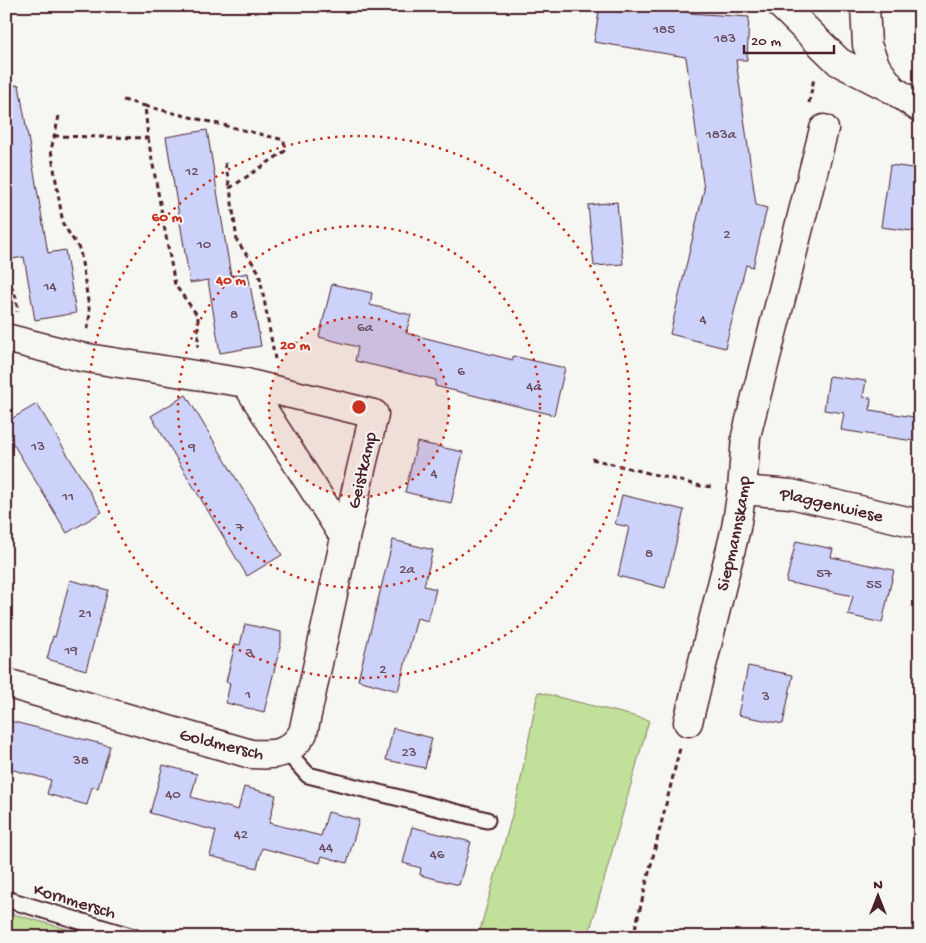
<svg xmlns="http://www.w3.org/2000/svg" width="926" height="943" viewBox="0 0 926 943" font-family="'Gochi Hand',sans-serif">
  <style>
    .green { fill: #c1e099; stroke: #868062 }
    .building { fill: #ccd2fa; stroke: #4a1f2b }
    .lines { fill: none; stroke-linecap: round; stroke-linejoin: round }
    .service-casing { stroke: #4a1f2b; stroke-width: 19 }
    .minor-casing { stroke: #4a1f2b; stroke-width: 31 }
    .path { stroke: #4a1f2b; stroke-width: 3; stroke-dasharray: 5 4; stroke-linecap: butt }
    .service { stroke: #f6f6f2; stroke-width: 15 }
    .minor { stroke: #f6f6f2; stroke-width: 28 }
    .ring { fill: none; stroke: #c8321e; stroke-width: 2.5; stroke-dasharray: 2.5 5 }
    .labels { text-anchor: middle; stroke-width: 4; stroke-linejoin: round; paint-order: stroke }
    .number-label { font-size: 15px; fill: #6a4c5f }
    .street-label { font-size: 18px; fill: #4a1f2b; stroke: #f6f6f2 }
    .centre { fill: #c8321e; stroke: #f6f6f2; stroke-width: 2.5 }
    .ring-label { font-size: 15px; text-anchor: middle; font-weight: bold; fill: #c8321e; stroke: #f6f6f2; stroke-width: 4; stroke-linejoin: round; paint-order: stroke }
  </style>
  <rect width="100%" height="100%" fill="#f6f6f2"/>
  <filter id="ink" filterUnits="userSpaceOnUse"><feTurbulence type="fractalNoise" baseFrequency=".02" numOctaves="2"/><feDisplacementMap in="SourceGraphic" scale="10" xChannelSelector="R" yChannelSelector="G"/><feConvolveMatrix kernelMatrix="1 2 1 2 8 2 1 2 1" color-interpolation-filters="sRGB"/></filter>
  <g filter="url(#ink)">
    <g class="green">
      <path d="M538 692 649 720 588 937H478L518 794Z"/>
      <path d="M6 912 96 937H6Z"/>
    </g>
    <g class="building">
      <path d="M600 6H691L689 13 749 17 747 60H736L756 205 767 208 753 267 746 265 725 348 670 334 704 190 686 57 594 42Z"/>
      <path d="M19 85 48 253 65 250 76 313 35 320 24 257 6 260V86Z"/>
      <path d="M207 130 231 276 248 273 261 346 220 353 208 280 190 283 166 137Z"/>
      <path d="M890 165 920 169V232L881 227Z"/>
      <path d="M617 202 623 264 594 266 588 205Z"/>
      <path d="M332 284 372 293 370 305 411 315 406 333 513 360V356L565 368 554 415 435 386 436 380 355 361 358 347 319 337Z"/>
      <path d="M829 376 866 381 863 397 871 398 870 410 920 418V442L841 430 844 413 824 410Z"/>
      <path d="M186 395 282 555 247 576 151 416Z"/>
      <path d="M37 404 102 512 67 533 6 432V422Z"/>
      <path d="M417 442 463 452 451 503 405 492Z"/>
      <path d="M622 495 684 510 665 588 618 576 629 527 615 524Z"/>
      <path d="M393 540 433 550 424 586 436 589 428 621 417 618 398 691 358 680Z"/>
      <path d="M796 541 833 549 831 557 894 570 882 623 848 615 853 596 786 582Z"/>
      <path d="M70 580 108 590 86 670 47 659 53 636 55 637Z"/>
      <path d="M245 624 281 632V643L264 712 226 703 230 683 226 682 235 644 240 645Z"/>
      <path d="M748 666 793 675 783 724 738 715Z"/>
      <path d="M6 720 110 746 98 788 92 787 87 805 47 794 51 780 6 768Z"/>
      <path d="M393 728 432 738 425 768 386 760Z"/>
      <path d="M163 765 197 774 191 797 238 810 244 787 276 795 269 823 321 836 328 812 359 820 347 863 322 856 320 863 262 848 257 868 210 856 216 831 150 813Z"/>
      <path d="M412 827 471 842 459 885 420 875 421 868 403 863Z"/>
    </g>
    <g class="lines">
      <defs>
        <g id="service">
          <path d="M286 751 308 775 487 820"/>
          <path d="M6 899 134 937"/>
        </g>
        <g id="minor">
          <path d="M782 6 839 62 892 89 920 108"/>
          <path d="M865 6 867 45 876 67 892 89"/>
          <path d="M6 338 81 357 246 383 374 414 345 538 303 733C288 756 275 755 251 754L6 683"/>
          <path d="M246 383 345 538"/>
          <path id="s1" d="M742 490 791 494 920 524"/>
          <path id="s2" d="M688 722 736 528 742 490 746 436 824 129"/>
        </g>
      </defs>
      <use href="#service" class="service-casing"/>
      <use href="#minor" class="minor-casing"/>
      <g class="path">
        <path d="M809 103 814 78"/>
        <path d="M145 106 284 140 285 151 230 188 237 241 259 272 275 359"/>
        <path d="M59 116 51 150 63 224 80 250 90 314 87 330"/>
        <path d="M54 136 148 138 145 106 123 100"/>
        <path d="M148 138 175 285 198 316V347"/>
        <path d="M225 163 230 188"/>
        <path d="M6 278C14 288 18 299 17 312"/>
        <path d="M592 459 701 486 714 487"/>
        <path d="M633 937 680 748"/>
      </g>
      <use href="#service" class="service"/>
      <use href="#minor" class="minor"/>
    </g>
  </g>
  <circle cx="359" cy="407" r="90" fill="#c8321e" fill-opacity=".12"/>
  <g class="ring">
    <circle cx="359" cy="407" r="90"/>
    <circle cx="359" cy="407" r="181"/>
    <circle cx="359" cy="407" r="271"/>
  </g>
  <g class="labels">
    <g class="number-label">
      <text x="664" y="33">185</text>
      <text x="725" y="42">183</text>
      <text x="721" y="138">183a</text>
      <text x="192" y="175">12</text>
      <text x="727" y="238">2</text>
      <text x="204" y="248">10</text>
      <text x="50" y="290">14</text>
      <text x="234" y="318">8</text>
      <text x="703" y="323">4</text>
      <text x="365" y="331">6a</text>
      <text x="461" y="375">6</text>
      <text x="534" y="390">4a</text>
      <text x="38" y="450">13</text>
      <text x="192" y="451">9</text>
      <text x="434" y="477">4</text>
      <text x="68" y="500">11</text>
      <text x="240" y="531">7</text>
      <text x="649" y="557">8</text>
      <text x="407" y="573">2a</text>
      <text x="824" y="577">57</text>
      <text x="874" y="588">55</text>
      <text x="85" y="617">21</text>
      <text x="71" y="654">19</text>
      <text x="250" y="657">3</text>
      <text x="383" y="673">2</text>
      <text x="248" y="698">1</text>
      <text x="766" y="700">3</text>
      <text x="409" y="756">23</text>
      <text x="81" y="764">38</text>
      <text x="173" y="798">40</text>
      <text x="241" y="838">42</text>
      <text x="326" y="851">44</text>
      <text x="437" y="858">46</text>
    </g>
    <g class="street-label">
      <text transform="translate(361 470) rotate(-77)" y="6">Geistkamp</text>
      <text dy="6" stroke="none"><textPath href="#s1" startOffset="91">Plaggenwiese</textPath></text>
      <text dy="6" stroke="none"><textPath href="#s2" startOffset="194">Siepmannskamp</textPath></text>
      <text transform="translate(222 743) rotate(14)" y="6">Goldmersch</text>
      <text transform="translate(75 900) rotate(17)" y="6">Kornmersch</text>
    </g>
  </g>
  <circle cx="359" cy="407" r="8" class="centre"/>
  <g class="ring-label">
    <text x="167" y="221">60 m</text>
    <text x="231" y="284">40 m</text>
    <text x="295" y="349">20 m</text>
  </g>
  <rect width="926" height="943" fill="none" stroke="#f6f6f2" stroke-width="25"/>
  <rect x="12" y="12" width="901" height="918" fill="none" stroke="#4a1f2b" stroke-width="2" filter="url(#ink)"/>
  <g transform="translate(878 896)" stroke="#f6f6f2" stroke-width="4" paint-order="stroke">
  <path d="M0-4L9 19L0 12L-9 19Z" fill="#4a1f2b"/>
  <text y="-8" font-size="14" font-weight="bold" text-anchor="middle" fill="#4a1f2b">N</text>
  </g>
  <path d="M744 45v8h90v-8" fill="none" stroke="#4a1f2b" stroke-width="2.5"/>
  <text x="751" y="45" font-size="15" fill="#4a1f2b" stroke="#f6f6f2" stroke-width="4" paint-order="stroke">20 m</text>
</svg>
